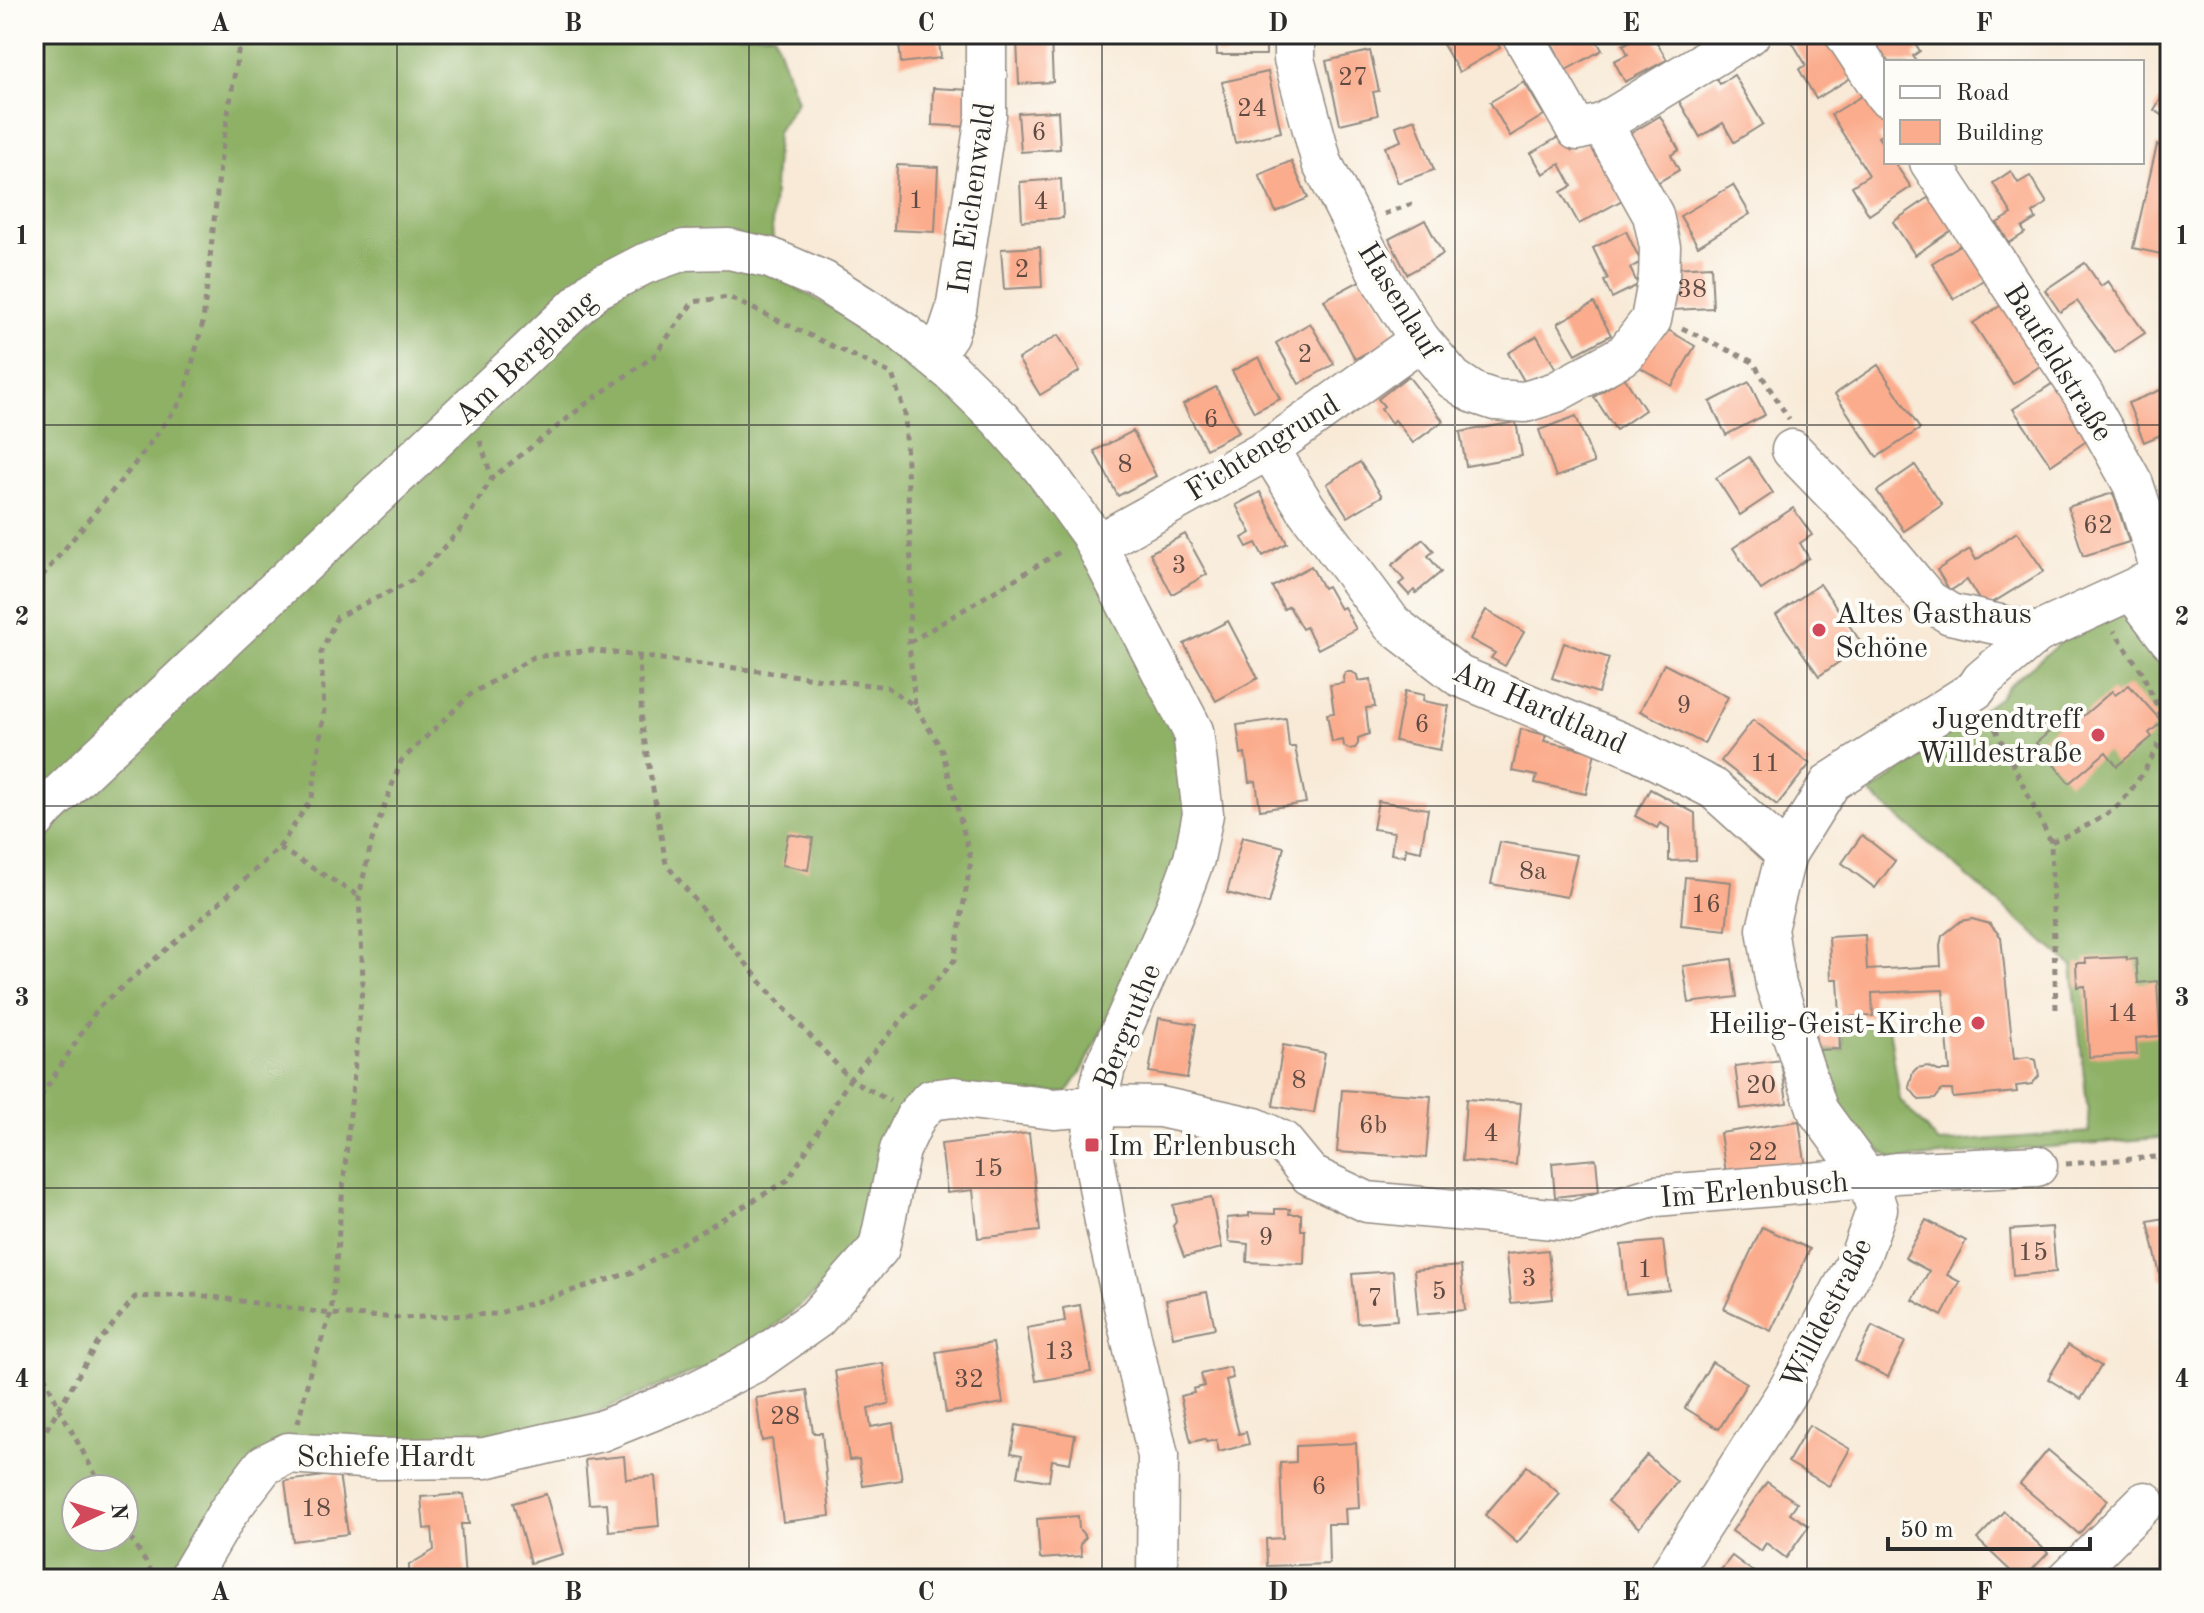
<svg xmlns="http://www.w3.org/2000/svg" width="2204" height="1613" viewBox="0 0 2204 1613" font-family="'Old Standard TT',serif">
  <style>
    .forest { fill: #8eb166; stroke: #5c6e48; stroke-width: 2; fill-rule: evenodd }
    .building { fill: #fbac8c }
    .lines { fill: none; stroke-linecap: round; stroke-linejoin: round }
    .minor-casing { stroke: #928a81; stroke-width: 43 }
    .path { stroke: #928a81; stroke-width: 5; stroke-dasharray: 6 6; stroke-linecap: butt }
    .minor { stroke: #fff; stroke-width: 40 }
    .grid { fill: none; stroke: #2b2b2b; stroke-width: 2; stroke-opacity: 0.55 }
    .poi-dot { fill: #d1495b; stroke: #fdfcf7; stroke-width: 3 }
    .labels { text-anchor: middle; stroke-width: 8; stroke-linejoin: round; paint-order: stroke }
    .number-label { font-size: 26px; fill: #5f4b43 }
    .street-label { font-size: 30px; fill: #2b2b2b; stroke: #fdfcf7 }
    .poi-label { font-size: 30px; fill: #2b2b2b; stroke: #fdfcf7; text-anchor: start }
    .neatline { fill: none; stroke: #2b2b2b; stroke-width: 3 }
    .grid-label { font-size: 26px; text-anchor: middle; font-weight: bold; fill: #2b2b2b }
  </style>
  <rect width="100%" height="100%" fill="#fdfcf7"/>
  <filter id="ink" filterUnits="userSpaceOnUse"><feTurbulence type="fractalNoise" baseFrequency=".0125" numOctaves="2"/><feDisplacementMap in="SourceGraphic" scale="16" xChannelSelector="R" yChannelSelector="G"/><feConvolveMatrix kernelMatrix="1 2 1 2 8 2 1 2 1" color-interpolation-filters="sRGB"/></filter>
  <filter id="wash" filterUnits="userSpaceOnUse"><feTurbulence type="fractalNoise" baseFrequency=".006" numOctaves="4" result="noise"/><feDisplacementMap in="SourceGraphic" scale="32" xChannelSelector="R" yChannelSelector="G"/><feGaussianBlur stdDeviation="1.8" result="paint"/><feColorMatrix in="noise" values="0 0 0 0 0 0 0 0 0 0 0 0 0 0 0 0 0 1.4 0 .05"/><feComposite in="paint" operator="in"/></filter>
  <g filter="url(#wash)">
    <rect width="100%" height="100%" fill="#f8ead7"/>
    <g class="forest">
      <path d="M34 34H774L797 101 777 132 772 225 775 276 903 348 1016 454 1113 600 1183 736 1192 812 1159 916 1083 1069 1067 1093 936 1090 854 1262 744 1351 532 1439 309 1445 180 1579H34ZM76 1489H124V1537H76Z"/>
      <path d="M2157 598 2170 617V1137L1894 1160 1848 1127 1830 1098 1814 1050H1843L1842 1023 1888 1020 1900 1100 1939 1143 2090 1132 2072 966 1870 793 2000 697 2007 687 2062 641Z"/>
    </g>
    <g id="blocks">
      <g class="building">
        <path d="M898 34H938L941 58 901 63Z"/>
        <path d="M1216 34H1266V55H1217Z"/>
        <path d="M1442 34H1492L1500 48 1459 72 1438 36Z"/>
        <path d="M1547 34H1593L1602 50 1566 70Z"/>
        <path d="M1643 34H1652L1667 60 1625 82 1614 61 1628 54 1623 45Z"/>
        <path d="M1789 34H1832L1854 76 1816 99 1799 69 1806 65 1788 35Z"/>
        <path d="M1881 34H1909L1920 51 1913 56 1917 62H1888L1873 40Z"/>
        <path d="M1051 39 1053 82 1019 84 1017 41Z"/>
        <path d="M1370 51 1379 91 1373 92 1378 115 1340 124 1326 61Z"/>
        <path d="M1268 72 1281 132 1235 143 1222 82Z"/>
        <path d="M1734 75 1763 124 1734 142 1723 123 1700 137 1679 101 1716 78 1720 84Z"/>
        <path d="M1524 82 1544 115 1510 136 1490 102Z"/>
        <path d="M2170 83V120L2154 110Z"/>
        <path d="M933 88 972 90 971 127 932 125Z"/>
        <path d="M1868 92 1886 120V132L1878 137 1886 149V162H1894L1911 187 1869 215 1852 186 1869 175 1831 115Z"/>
        <path d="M1058 111 1060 149 1021 152 1018 113Z"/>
        <path d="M1660 116 1679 150 1671 155 1679 170 1655 184 1628 135Z"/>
        <path d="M1415 119 1434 170 1398 183 1385 147 1401 141 1396 126Z"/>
        <path d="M1562 135 1572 151 1588 142 1622 200 1579 224 1561 192 1572 186 1560 164 1543 174 1531 153Z"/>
        <path d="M2157 145 2170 148V256L2133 248Z"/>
        <path d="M1291 161 1308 198 1276 212 1259 175Z"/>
        <path d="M897 165 938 167 935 232 894 230Z"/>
        <path d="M2011 171 2018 183 2030 176 2047 203 2033 213 2036 219 2022 228 2025 233 2009 243 1997 223 2012 214 1993 183Z"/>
        <path d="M1061 179 1063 218 1022 221 1020 182Z"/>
        <path d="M1733 185 1750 214 1698 246 1680 216Z"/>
        <path d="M1934 194 1956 227 1915 255 1893 222Z"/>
        <path d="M1425 220 1443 254 1407 274 1389 239Z"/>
        <path d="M1626 231 1641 262 1630 268 1638 285 1612 298 1604 281 1608 279 1593 248Z"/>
        <path d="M1965 242 1988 277 1954 299 1932 263Z"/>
        <path d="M1040 247 1042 287 1004 289 1001 249Z"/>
        <path d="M2085 263 2101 286 2108 281 2145 333 2115 353 2077 301 2060 312 2045 290Z"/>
        <path d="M1711 266 1713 308 1673 310 1672 268Z"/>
        <path d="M1365 278 1396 337 1355 359 1324 300Z"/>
        <path d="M2006 302 2046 362 2013 384 1973 323Z"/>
        <path d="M1594 303 1611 335 1576 354 1558 323Z"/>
        <path d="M1310 323 1334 364 1299 384 1276 343Z"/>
        <path d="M1660 325 1695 346 1672 386 1636 365Z"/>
        <path d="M1058 335 1080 371 1040 395 1018 359Z"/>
        <path d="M1537 336 1556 369 1527 386 1508 353Z"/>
        <path d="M1259 357 1280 399 1254 412 1232 371Z"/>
        <path d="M1878 365 1920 429 1877 457 1835 394Z"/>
        <path d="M1408 376 1443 421 1413 443 1395 420 1391 423 1381 409 1384 406 1378 399Z"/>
        <path d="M1624 377 1645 410 1616 430 1594 397Z"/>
        <path d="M2058 380 2094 436 2051 465 2013 409Z"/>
        <path d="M1749 382 1765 415 1726 435 1710 402Z"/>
        <path d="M1216 387 1239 432 1206 449 1183 404Z"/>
        <path d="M2168 387 2170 431 2144 442 2128 403Z"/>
        <path d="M1576 416 1594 463 1556 477 1539 430Z"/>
        <path d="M1516 422 1522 456 1466 466 1460 432Z"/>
        <path d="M1133 431 1156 476 1118 496 1094 451Z"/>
        <path d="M1749 457 1773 493 1740 515 1716 478Z"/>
        <path d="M1360 462 1382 496 1348 517 1327 484Z"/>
        <path d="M1915 465 1942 505 1904 531 1877 491Z"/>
        <path d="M1260 492 1287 543 1263 556 1256 543 1247 547 1242 538 1251 533 1236 505Z"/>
        <path d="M2113 493 2129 542 2083 556 2068 507Z"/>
        <path d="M1793 508 1812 535 1800 543 1809 558 1761 590 1733 548Z"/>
        <path d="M2017 532 2044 571 1984 608 1967 580 1950 591 1937 570 1970 549 1976 560Z"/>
        <path d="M1185 534 1207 574 1172 594 1150 553Z"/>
        <path d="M1423 539 1434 551 1428 556 1441 572 1416 593 1414 590 1409 595 1399 584 1404 580 1392 565Z"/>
        <path d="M1311 566 1323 588 1327 586 1340 609 1344 607 1356 629 1318 649 1306 627 1302 629 1289 606 1284 609 1272 587Z"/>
        <path d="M1820 584 1863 645 1819 676 1776 615Z"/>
        <path d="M1486 610 1524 632 1505 666 1491 658 1495 653 1470 639Z"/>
        <path d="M1228 621 1258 678 1216 701 1184 644Z"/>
        <path d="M1564 643 1609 658 1598 693 1552 678Z"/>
        <path d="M1664 664 1728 697 1704 744 1640 711Z"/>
        <path d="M1346 672H1352L1357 675 1358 681 1371 679 1375 707 1366 708 1369 734 1358 738V744L1355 748 1349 749 1344 746 1343 740 1332 742 1327 714 1334 713 1330 685 1344 683 1343 677Z"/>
        <path d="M2129 685 2162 722 2149 733 2152 737 2117 766 2106 752 2069 783 2036 743 2076 709 2083 716 2112 691 2115 695Z"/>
        <path d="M1405 691 1424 695 1423 701 1449 706 1440 750 1395 741Z"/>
        <path d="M1286 718 1289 747H1295L1306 803 1260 810 1256 781 1249 782 1245 753 1241 754 1237 725Z"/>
        <path d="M1753 720 1810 764 1777 805 1721 761Z"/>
        <path d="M1521 729 1546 735 1544 741 1595 752 1586 794 1535 783 1537 776 1512 771Z"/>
        <path d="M1650 789 1695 813 1696 860 1669 861V828L1660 823 1657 828 1635 816Z"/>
        <path d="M1378 801 1428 809 1421 851 1406 848 1405 856 1391 854 1394 832 1373 829Z"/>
        <path d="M788 834 813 838 808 870 782 865Z"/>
        <path d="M1862 835 1895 861 1875 888 1842 863Z"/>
        <path d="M1242 837 1284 847 1269 904 1227 893Z"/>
        <path d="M1500 842 1577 855 1567 897 1491 884Z"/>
        <path d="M1685 877 1731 882 1726 930 1681 925Z"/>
        <path d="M1972 919 1990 924 2001 937 2014 1059 2028 1057 2036 1060 2039 1076 2032 1084 2016 1086 2017 1092 1953 1098 1952 1090H1942L1935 1099 1919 1100 1909 1087 1913 1072 1917 1068 1928 1066 1938 1071H1950L1943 990 1872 993 1873 1016 1840 1017 1838 979H1831L1829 937 1865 935 1867 970 1941 966 1940 945 1942 936 1961 921Z"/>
        <path d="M2127 957V960L2136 959 2138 983 2157 981 2160 1036 2136 1038 2137 1054 2089 1057 2085 986 2077 987 2076 963H2086L2085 959Z"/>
        <path d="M1732 959 1737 997 1689 1003 1683 966Z"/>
        <path d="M1159 1018 1196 1024 1187 1078 1149 1072Z"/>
        <path d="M1839 1024 1840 1049 1817 1050 1815 1026Z"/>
        <path d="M1283 1045 1325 1053 1314 1113 1273 1106Z"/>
        <path d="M1781 1060 1787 1103 1741 1109 1735 1066Z"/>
        <path d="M1342 1090 1431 1096 1426 1158 1337 1152Z"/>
        <path d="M1466 1099 1521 1103 1516 1165 1462 1161Z"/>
        <path d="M1799 1121 1806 1168 1727 1180 1720 1133Z"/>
        <path d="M1029 1133 1040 1231 978 1238 973 1190 947 1193 941 1144Z"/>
        <path d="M1596 1159 1599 1192 1555 1197 1552 1163Z"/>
        <path d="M1211 1197 1222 1248 1184 1257 1173 1226 1176 1222 1173 1205Z"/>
        <path d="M1275 1209H1290L1289 1214H1301V1230H1305L1304 1264 1247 1262 1248 1244 1229 1242 1227 1218 1249 1216V1213L1275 1214Z"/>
        <path d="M2170 1217V1278L2161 1280 2148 1221Z"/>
        <path d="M1926 1220 1966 1241 1947 1275 1960 1282 1942 1316 1913 1300 1929 1271 1905 1258Z"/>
        <path d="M1762 1227 1810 1249 1771 1331 1724 1309Z"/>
        <path d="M2052 1227 2056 1272 2013 1276 2010 1230Z"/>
        <path d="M1663 1241 1669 1290 1626 1295 1621 1245Z"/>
        <path d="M1548 1250 1553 1299 1511 1303 1506 1254Z"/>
        <path d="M1461 1266 1465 1310 1418 1314 1414 1270Z"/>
        <path d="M1393 1271 1397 1320 1357 1323 1352 1274Z"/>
        <path d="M1207 1292 1215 1328 1173 1337 1166 1300Z"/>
        <path d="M1080 1305 1091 1372 1036 1381 1027 1328 1065 1321 1063 1308Z"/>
        <path d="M1872 1326 1905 1342 1888 1377 1855 1361Z"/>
        <path d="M993 1343 1003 1403 946 1413 936 1352Z"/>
        <path d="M2068 1345 2101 1366 2081 1399 2048 1379Z"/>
        <path d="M1712 1362 1747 1383 1719 1429 1685 1408Z"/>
        <path d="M883 1363 889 1404 868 1408 871 1427 893 1423 902 1480 863 1486 859 1459 849 1460 835 1371Z"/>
        <path d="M1230 1367 1233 1378 1226 1380 1232 1407 1239 1434 1246 1432 1249 1444 1219 1452 1216 1440 1206 1442 1205 1439 1191 1442 1180 1396 1194 1393 1193 1389 1204 1386 1201 1374Z"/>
        <path d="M807 1390 813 1433H822L830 1516 783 1522 772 1439 762 1441 756 1398Z"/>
        <path d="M1016 1425 1075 1435 1070 1463 1052 1460 1049 1481 1018 1476 1022 1455 1011 1453Z"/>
        <path d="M1809 1425 1850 1449 1829 1486 1788 1462Z"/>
        <path d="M1356 1443 1359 1508 1345 1509 1346 1524H1328L1329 1564 1267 1566 1266 1539 1283 1538 1280 1463 1296 1462V1446Z"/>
        <path d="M2048 1450 2108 1500 2079 1534 2020 1484Z"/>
        <path d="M1647 1455 1677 1482 1639 1528 1608 1501Z"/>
        <path d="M624 1456 626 1479 655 1476 659 1526 609 1531 607 1503 589 1504 585 1460Z"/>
        <path d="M1527 1466 1560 1494 1517 1543 1485 1515Z"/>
        <path d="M339 1474 348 1534 293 1541 285 1481Z"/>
        <path d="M1767 1482 1797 1503 1790 1513 1809 1526 1786 1558 1766 1543 1761 1551 1732 1531Z"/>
        <path d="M464 1494 469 1524H461L465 1579H409V1565L434 1550 432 1528 424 1529 421 1497Z"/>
        <path d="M546 1494 563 1554 530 1563 513 1503Z"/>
        <path d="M2004 1511 2048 1553 2023 1579H2019L1977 1539Z"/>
        <path d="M1078 1516 1079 1529 1086 1537 1080 1544 1082 1556 1040 1559 1037 1519Z"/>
        <path d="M1732 1556 1763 1579H1720L1716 1576Z"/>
      </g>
    </g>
  </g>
  <g filter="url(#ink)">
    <use href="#blocks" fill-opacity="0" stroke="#928a81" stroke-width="2"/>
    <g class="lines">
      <defs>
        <g id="minor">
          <path d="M1294 34V59L1322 163 1383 282 1420 340 1453 379 1474 393 1495 400 1525 402 1556 392 1625 354 1651 320 1659 277 1660 247 1653 215 1602 124 1577 130 1522 34"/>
          <path d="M1845 34 1886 96"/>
          <path d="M1602 124 1750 34"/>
          <path d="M1930 162 2083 394 2133 484 2163 576"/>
          <path d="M933 356 948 334 956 310 986 116V34"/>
          <path d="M1269 449 1307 510 1392 624 1459 676 1636 749 1714 789 1786 854"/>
          <path d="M1792 450 1874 535 1929 601 1950 614 2037 633"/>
          <path d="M1098 544 1269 449 1420 340"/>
          <path d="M2132 590 2170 640"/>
          <path d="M34 821 45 808 594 290 644 264 684 250 729 249 770 258 823 281 903 332 952 372 1000 419 1042 467 1090 533 1193 731 1203 814 1194 859 1177 905 1105 1067 1096 1106 1092 1145 1105 1222 1158 1456 1157 1579"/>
          <path d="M191 1579 192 1573 228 1512 264 1465 288 1453 376 1459 485 1458 601 1431 683 1398 755 1362 816 1319 879 1248 900 1150 916 1116 930 1100 954 1097 1054 1109 1096 1106 1160 1107 1255 1128 1282 1141 1310 1175 1367 1202 1575 1221 1656 1196 1867 1178 1896 1173 2037 1166"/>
          <path d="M1667 1579 1790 1387 1861 1254 1877 1209 1867 1178 1818 1111 1776 985 1767 929 1786 854 1831 782 1976 689 1982 680 2037 633 2170 572"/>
          <path d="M2068 1579 2145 1502"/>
        </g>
      </defs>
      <use href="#minor" class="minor-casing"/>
      <g class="path">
        <path d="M1384 214 1412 204"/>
        <path d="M1682 328 1753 362 1789 419"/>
        <path d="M480 441 492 478"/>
        <path d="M34 586 133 466 183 399 203 322 221 157 241 34"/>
        <path d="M910 642 1063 550"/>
        <path d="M1990 718 2051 842"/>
        <path d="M279 848 312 798 324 710 321 652 337 617 413 580 460 530 492 478 587 403 654 356 693 302 728 297 892 374 905 414 911 566 909 643 915 706"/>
        <path d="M2056 1009 2051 842C2072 833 2106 819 2121 802 2140 781 2156 753 2166 727L2142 672 2114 631"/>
        <path d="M34 1107 98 1008 198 922 279 848 359 896"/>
        <path d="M2066 1164 2170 1156"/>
        <path d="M34 1353 58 1406 103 1489"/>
        <path d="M298 1423 310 1372 331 1314 363 979 359 896 372 840 401 761 471 694 534 657 590 650 887 687 915 706 942 750 971 860 954 961 850 1079 890 1101"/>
        <path d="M34 1450 97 1344 135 1297 199 1295 331 1314 402 1318 496 1314 633 1272 788 1180 850 1079 765 987 666 864 642 726 639 656"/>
        <path d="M124 1527 156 1579"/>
      </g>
      <use href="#minor" class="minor"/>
    </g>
  </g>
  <path class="grid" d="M397 34V1579M749 34V1579M1102 34V1579M1455 34V1579M1807 34V1579M34 425H2170M34 806H2170M34 1188H2170"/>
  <g class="poi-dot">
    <circle cx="1819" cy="630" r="8"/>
    <circle cx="2098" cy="735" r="8"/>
    <circle cx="1978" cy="1023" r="8"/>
    <rect x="1084" y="1137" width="16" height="16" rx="4"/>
  </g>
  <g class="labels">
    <g class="number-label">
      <text x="1353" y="85">27</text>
      <text x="1252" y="116">24</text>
      <text x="1039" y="140">6</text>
      <text x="916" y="208">1</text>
      <text x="1041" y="209">4</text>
      <text x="1022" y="277">2</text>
      <text x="1692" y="297">38</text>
      <text x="1305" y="362">2</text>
      <text x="1211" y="427">6</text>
      <text x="1125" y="472">8</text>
      <text x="2098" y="533">62</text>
      <text x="1179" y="573">3</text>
      <text x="1684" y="713">9</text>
      <text x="1422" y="732">6</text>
      <text x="1765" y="771">11</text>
      <text x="1533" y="879">8a</text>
      <text x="1706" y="912">16</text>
      <text x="2122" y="1021">14</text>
      <text x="1299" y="1088">8</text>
      <text x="1761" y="1093">20</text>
      <text x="1373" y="1133">6b</text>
      <text x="1491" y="1141">4</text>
      <text x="1763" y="1160">22</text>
      <text x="988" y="1176">15</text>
      <text x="1266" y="1245">9</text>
      <text x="2033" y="1260">15</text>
      <text x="1645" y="1277">1</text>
      <text x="1529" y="1286">3</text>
      <text x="1439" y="1299">5</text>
      <text x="1375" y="1306">7</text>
      <text x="1059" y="1359">13</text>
      <text x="969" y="1387">32</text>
      <text x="785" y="1424">28</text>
      <text x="1319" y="1494">6</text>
      <text x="316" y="1516">18</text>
    </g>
    <g class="street-label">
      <text transform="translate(971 198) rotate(-82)" y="10">Im Eichenwald</text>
      <text transform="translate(1400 300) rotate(58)" y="10">Hasenlauf</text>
      <text transform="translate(525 357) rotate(-43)" y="10">Am Berghang</text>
      <text transform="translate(2059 362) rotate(58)" y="10">Baufeldstraße</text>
      <text transform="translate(1262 447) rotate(-32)" y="10">Fichtengrund</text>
      <text transform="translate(1540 707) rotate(24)" y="10">Am Hardtland</text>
      <text transform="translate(1127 1026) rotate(-68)" y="10">Bergruthe</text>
      <text transform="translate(1754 1189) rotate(-5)" y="10">Im Erlenbusch</text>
      <text transform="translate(1826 1313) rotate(-63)" y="10">Willdestraße</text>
      <text x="386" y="1466">Schiefe Hardt</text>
    </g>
    <g class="poi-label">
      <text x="1835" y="623">Altes Gasthaus<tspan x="1835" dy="34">Schöne</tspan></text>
      <text x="2082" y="728" text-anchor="end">Jugendtreff<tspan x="2082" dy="34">Willdestraße</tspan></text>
      <text x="1962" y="1033" text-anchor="end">Heilig-Geist-Kirche</text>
      <text x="1108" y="1155">Im Erlenbusch</text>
    </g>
  </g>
  <rect width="2204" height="1613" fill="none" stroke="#fdfcf7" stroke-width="88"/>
  <rect x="1884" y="60" width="260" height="104" fill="#fdfcf7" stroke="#a9a8a5" stroke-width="2"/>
  <rect x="1900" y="86" width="40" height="12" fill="#ffffff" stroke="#a9a8a5" stroke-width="2"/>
  <text x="1956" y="100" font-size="24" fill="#2b2b2b">Road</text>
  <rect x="1900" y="120" width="40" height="24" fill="#fbac8c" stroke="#a9a8a5" stroke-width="2"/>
  <text x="1956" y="140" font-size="24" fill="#2b2b2b">Building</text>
  <g transform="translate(100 1513) rotate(86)"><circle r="38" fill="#fdfcf7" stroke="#a9a8a5" stroke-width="2"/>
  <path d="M0-6L14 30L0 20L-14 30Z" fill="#d1495b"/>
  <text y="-12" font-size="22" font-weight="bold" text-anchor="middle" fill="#2b2b2b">N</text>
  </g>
  <path d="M1888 1537v12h202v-12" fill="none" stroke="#2b2b2b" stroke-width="4"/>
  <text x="1900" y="1537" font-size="24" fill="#2b2b2b" stroke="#fdfcf7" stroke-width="6" paint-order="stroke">50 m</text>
  <rect x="44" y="44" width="2116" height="1525" class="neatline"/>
  <g class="grid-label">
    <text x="220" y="31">A</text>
    <text x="573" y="31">B</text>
    <text x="926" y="31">C</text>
    <text x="1278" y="31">D</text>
    <text x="1631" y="31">E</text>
    <text x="1984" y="31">F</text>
    <text x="22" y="244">1</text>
    <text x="2182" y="244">1</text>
    <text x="22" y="625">2</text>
    <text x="2182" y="625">2</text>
    <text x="22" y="1006">3</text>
    <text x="2182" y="1006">3</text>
    <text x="22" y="1387">4</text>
    <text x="2182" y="1387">4</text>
    <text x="220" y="1600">A</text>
    <text x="573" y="1600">B</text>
    <text x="926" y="1600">C</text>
    <text x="1278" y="1600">D</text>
    <text x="1631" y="1600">E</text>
    <text x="1984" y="1600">F</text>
  </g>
</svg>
